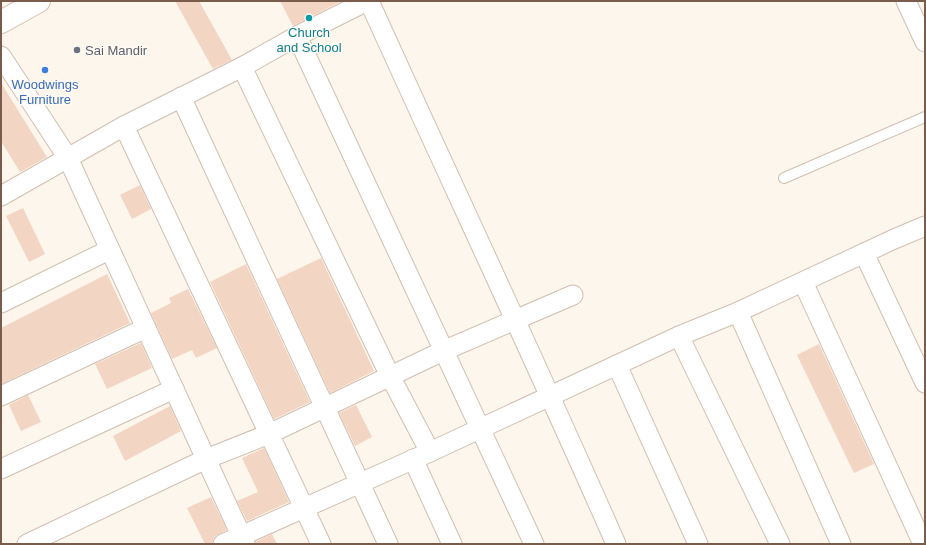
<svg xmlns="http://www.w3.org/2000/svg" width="926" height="545" viewBox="0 0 926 545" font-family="Helvetica,sans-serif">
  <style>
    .building { fill: #f3d5c3 }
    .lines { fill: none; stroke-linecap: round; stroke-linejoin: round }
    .lane-casing { stroke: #d1beb0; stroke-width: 12 }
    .street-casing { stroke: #d1beb0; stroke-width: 21 }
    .secondary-casing { stroke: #d6c0b0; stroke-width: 24 }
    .lane { stroke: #fff; stroke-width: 10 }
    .street { stroke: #fff; stroke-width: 19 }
    .secondary { stroke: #fff; stroke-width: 22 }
    .culture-dot { fill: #0f9aa8; stroke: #fffaf3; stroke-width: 1.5 }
    .worship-dot { fill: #6b7280; stroke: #fffaf3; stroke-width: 1.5 }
    .shop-dot { fill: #3f7fe0; stroke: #fffaf3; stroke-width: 1.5 }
    .labels { text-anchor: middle; stroke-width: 3; stroke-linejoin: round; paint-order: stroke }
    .culture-label { font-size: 13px; fill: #0d838f; stroke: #fffaf3 }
    .worship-label { font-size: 13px; fill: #5b616d; stroke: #fffaf3; text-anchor: start }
    .shop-label { font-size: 13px; fill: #366cbe; stroke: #fffaf3 }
  </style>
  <rect width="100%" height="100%" fill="#fdf6ec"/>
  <g class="building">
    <path d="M175 1H199L232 60 213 69Z"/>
    <path d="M280 1H342L293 26Z"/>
    <path d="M1 83 47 157 20 172 1 141Z"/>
    <path d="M140 185 151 209 132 219 120 195Z"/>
    <path d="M23 208 45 254 29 262 6 216Z"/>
    <path d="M321 258 374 371 330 393 277 279Z"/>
    <path d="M246 264 310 402 274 419 210 282Z"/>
    <path d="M107 274 130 323 1 384V328Z"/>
    <path d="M188 289 217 348 196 358 192 350 172 359 151 313 171 303 169 298Z"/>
    <path d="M141 343 152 368 107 389 95 364Z"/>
    <path d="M819 344 874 464 854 473 797 355Z"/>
    <path d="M28 395 41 422 21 431 9 405Z"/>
    <path d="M356 405 372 437 355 446 339 413Z"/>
    <path d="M170 406 181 431 125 461 113 436Z"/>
    <path d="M264 448 289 502 247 521 237 501 258 492 242 458Z"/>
    <path d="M211 497 227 530 214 537 212 544H205L187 508Z"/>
    <path d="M272 534 277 544H256L255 542Z"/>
  </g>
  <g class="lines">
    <defs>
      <path id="lane" d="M784 178 925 117"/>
      <g id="street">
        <path d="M369 1C451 182 536 362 616 544"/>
        <path d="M906 1 925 42"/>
        <path d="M297 36 534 544"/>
        <path d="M1 56 68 158 245 544"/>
        <path d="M242 67 390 376 430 452"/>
        <path d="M181 97 388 544"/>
        <path d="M124 126 321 544"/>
        <path d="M1 196 124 126 242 67 297 36 367 1"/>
        <path d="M864 253 925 383"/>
        <path d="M803 282 923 544"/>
        <path d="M1 303 109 250"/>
        <path d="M738 312 841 544"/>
        <path d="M679 336 780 544"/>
        <path d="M617 365 698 544"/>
        <path d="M1 396 146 328"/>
        <path d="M413 459 452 544"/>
        <path d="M1 469 174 389"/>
        <path d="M27 544 206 459 269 434 443 351 573 295"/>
        <path d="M223 544 430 452 679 336 738 312 892 240 925 226"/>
      </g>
      <path id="secondary" d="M1 22 39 1"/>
    </defs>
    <use href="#lane" class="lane-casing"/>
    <use href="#street" class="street-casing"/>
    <use href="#secondary" class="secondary-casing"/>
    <use href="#lane" class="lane"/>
    <use href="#street" class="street"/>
    <use href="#secondary" class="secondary"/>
  </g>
  <circle class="culture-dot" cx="309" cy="18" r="4"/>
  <circle class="worship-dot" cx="77" cy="50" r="4"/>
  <circle class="shop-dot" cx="45" cy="70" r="4"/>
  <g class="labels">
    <g class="culture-label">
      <text x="309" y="37">Church<tspan x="309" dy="15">and School</tspan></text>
    </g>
    <g class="worship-label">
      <text x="85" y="55">Sai Mandir</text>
    </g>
    <g class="shop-label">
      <text x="45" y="89">Woodwings<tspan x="45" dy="15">Furniture</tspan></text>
    </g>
  </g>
  <rect width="926" height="545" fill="none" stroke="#7a5c4d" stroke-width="4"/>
</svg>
